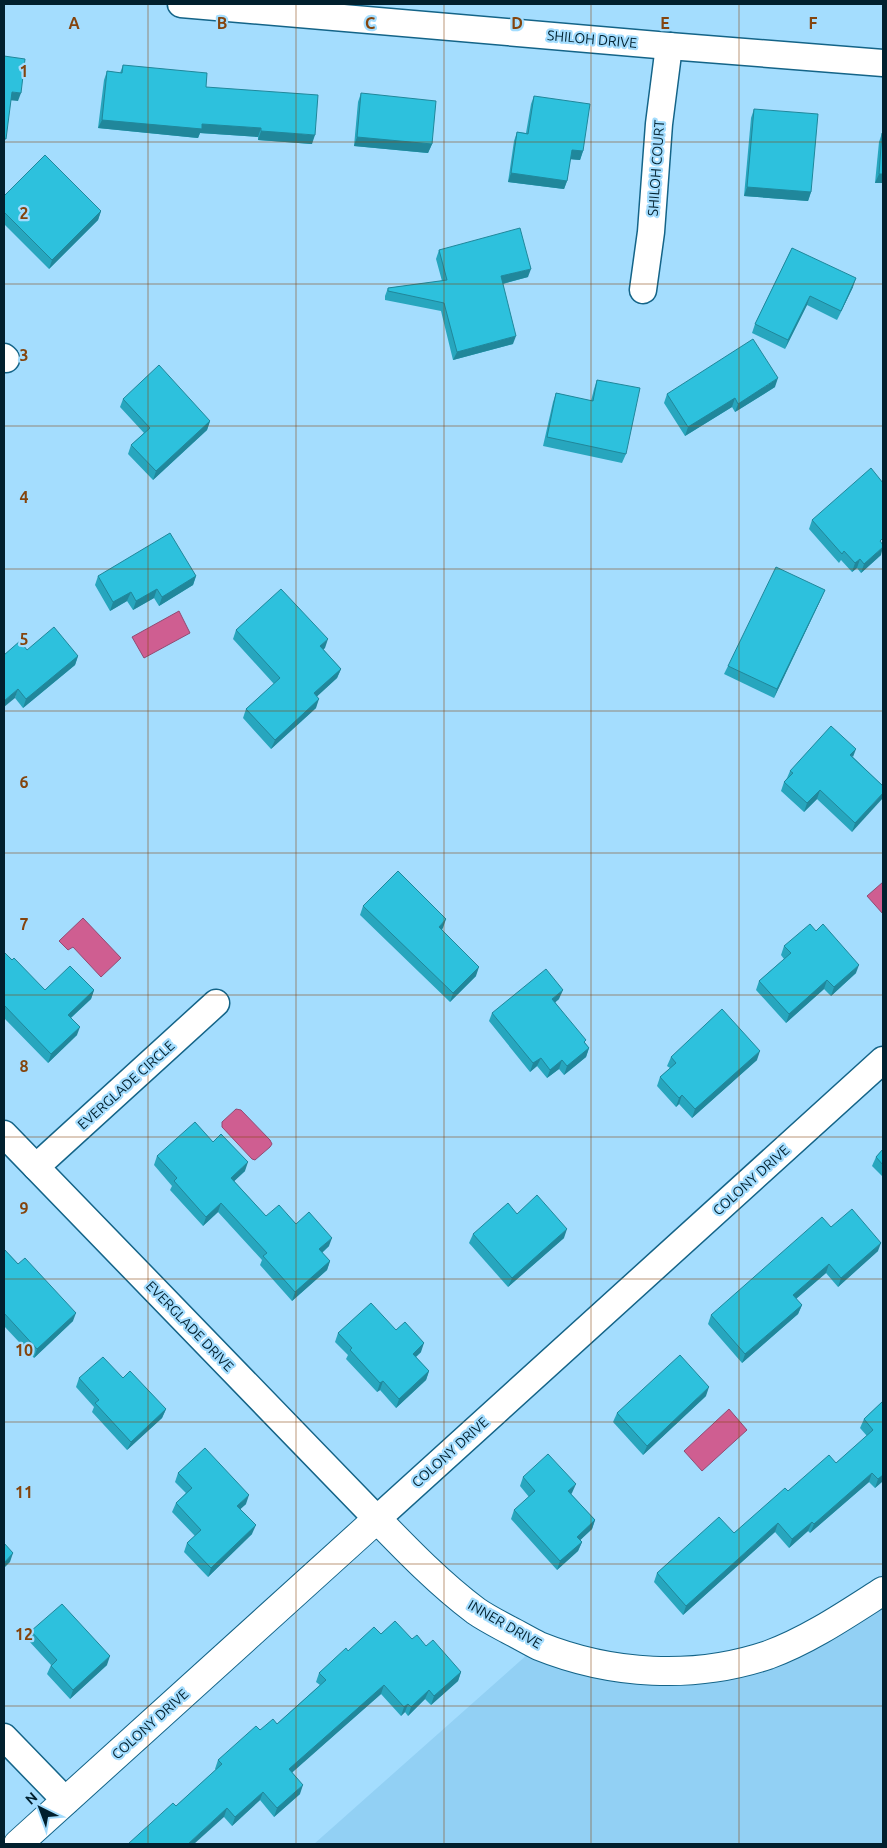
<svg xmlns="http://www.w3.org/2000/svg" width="887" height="1848" viewBox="0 0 887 1848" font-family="Ubuntu,sans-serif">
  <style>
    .built { fill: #92d0f4 }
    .water { fill: #cf5e91; stroke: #914b73 }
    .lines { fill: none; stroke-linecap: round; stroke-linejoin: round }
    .minor-casing { stroke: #146488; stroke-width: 29 }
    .tertiary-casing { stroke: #146488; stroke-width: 30 }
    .minor { stroke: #fff; stroke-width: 26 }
    .tertiary { stroke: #fff; stroke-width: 28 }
    .wall { fill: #27a6be }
    .shaded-wall { fill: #20879b }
    .building { fill: #2dc1dd; stroke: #20879b }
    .grid { fill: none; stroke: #84440d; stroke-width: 1; stroke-opacity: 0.55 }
    .labels { text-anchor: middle; stroke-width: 4.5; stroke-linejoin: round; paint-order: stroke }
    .street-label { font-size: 14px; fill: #01202e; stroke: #a4ddfe }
    .grid-label { font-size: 16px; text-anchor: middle; font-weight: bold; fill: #84440d; stroke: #a4ddfe; stroke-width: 4.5; stroke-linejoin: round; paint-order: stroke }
  </style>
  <rect width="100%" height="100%" fill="#a4ddfe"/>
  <path class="built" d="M883 1591V1844H314L538 1645 580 1660 730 1665Z"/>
  <g class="water">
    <path d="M179 611 190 633 144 658 132 637Z"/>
    <path d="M883 882V914L867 896Z"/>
    <path d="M83 918 121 958 101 977 73 947 68 950 59 941Z"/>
    <path d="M236 1109 241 1110 270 1140 272 1144 270 1147 255 1160 252 1159 222 1127V1122Z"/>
    <path d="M729 1409 747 1430 702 1471 684 1451Z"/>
  </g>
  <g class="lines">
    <defs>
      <g id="minor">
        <path d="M181 4 669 46 883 63"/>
        <path d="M643 290 651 232 659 124 669 46"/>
        <path d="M4 357 6 359"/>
        <path d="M4 1134 377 1519 883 1060"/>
        <path d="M36 1167 216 1003"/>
        <path d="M4 1737 66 1801"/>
      </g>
      <path id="tertiary" d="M18 1844 377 1519C408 1551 440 1584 476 1611 486 1618 498 1624 509 1630 519 1635 529 1641 539 1646 611 1675 694 1680 768 1655 809 1640 847 1614 883 1591"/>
    </defs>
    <use href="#minor" class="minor-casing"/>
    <use href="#tertiary" class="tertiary-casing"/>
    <use href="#minor" class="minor"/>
    <use href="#tertiary" class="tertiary"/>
  </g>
  <g class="wall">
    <path d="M123 65 206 87 312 144 258 140V137L200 133 198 138 98 128 104 80 107 71 120 73Z"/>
    <path d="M361 93 432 144 428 153 354 146 358 102Z"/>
    <path d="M534 96 583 151 580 160 570 159 567 181 564 189 508 182 514 141 517 132 526 133 531 104Z"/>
    <path d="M754 109 811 192 808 201 744 196 751 118Z"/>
    <path d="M882 133H883V183H875L879 142Z"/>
    <path d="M4 196 101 211 98 220 49 269 4 224Z"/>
    <path d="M792 248 853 287 837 320 807 305 785 349 752 333 755 324Z"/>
    <path d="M439 250 528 277 503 284 513 344 453 360 441 311 385 300V296L388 288 442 281 436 259Z"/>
    <path d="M597 380 626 454 622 463 543 446 553 402 556 393 591 401 594 389Z"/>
    <path d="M775 387 735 412 732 407 685 436 664 403 667 394Z"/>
    <path d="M123 399 210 421 207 430 153 480 128 454 131 445 144 433 120 407Z"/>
    <path d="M812 520 881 555 861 573 857 568 852 572 841 560 839 563 809 529Z"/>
    <path d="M98 576H196L193 585 159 606 154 598 133 610 127 601 110 611 95 585Z"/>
    <path d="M825 590 821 599 774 698 724 674 728 666Z"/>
    <path d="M236 630 325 648 323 649 341 669 337 678 317 696 316 708 271 749 243 718 246 709 274 684 233 639Z"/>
    <path d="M27 650 78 656 75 665 23 708 15 698Z"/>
    <path d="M853 757 883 786 852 832 817 799 804 812 781 791 784 782 787 778 790 771Z"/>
    <path d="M363 906 443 928 442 929 476 976 450 1002 360 915Z"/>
    <path d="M784 946 856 973 831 996 824 989 786 1023 756 990 759 981 784 959 781 955Z"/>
    <path d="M4 952 45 990H94L91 999 71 1018 77 1035 48 1063 4 1018Z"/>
    <path d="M559 999 555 1002 589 1048 586 1057 564 1075 559 1069 547 1078 537 1066 530 1072 489 1021 492 1013Z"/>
    <path d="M671 1057 757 1060 692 1118 679 1104 676 1107 657 1086 660 1077 670 1068 667 1066Z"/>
    <path d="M213 1142 245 1171 234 1181 266 1216 296 1224 329 1246 322 1253 330 1261 327 1270 292 1301 260 1265 262 1260 218 1212 203 1226 170 1190 172 1186 154 1165 157 1156Z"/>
    <path d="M883 1149V1177L872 1166 876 1157Z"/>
    <path d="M517 1214 564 1238 508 1287 469 1243 473 1234Z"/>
    <path d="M831 1227 878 1251 838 1287 826 1273 796 1299 802 1305 798 1314 742 1363 708 1324 711 1315Z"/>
    <path d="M4 1249 73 1321 34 1358 4 1326Z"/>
    <path d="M396 1330 421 1352 416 1357 429 1371 426 1380 396 1408 380 1390 377 1392 346 1359 348 1355 335 1342 338 1333Z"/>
    <path d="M79 1378H123L166 1409 162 1418 127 1450 92 1412 94 1407 76 1387Z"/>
    <path d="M706 1396 643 1455 613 1422 617 1413Z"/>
    <path d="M883 1401V1481L875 1488 869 1482 810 1533 808 1531 789 1548 775 1532 683 1615 654 1582 657 1573 734 1533 788 1491 836 1463 867 1436 860 1428 864 1419Z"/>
    <path d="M178 1473 246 1504 240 1509 252 1534 208 1577 184 1552 187 1543 195 1536 172 1512 176 1503 186 1493 175 1482Z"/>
    <path d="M523 1477 572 1493 571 1494 595 1520 592 1529 580 1540 582 1542 578 1551 557 1570 511 1519 514 1510 529 1497 520 1486Z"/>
    <path d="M31 1631 107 1665 70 1699 47 1674 51 1665 28 1640Z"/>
    <path d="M381 1634 412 1639 426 1646 461 1672 458 1681 431 1705 425 1699 408 1716 405 1712 401 1716 381 1694 292 1772 300 1794 274 1817 260 1800 232 1826 224 1817 176 1806 216 1770 215 1769 218 1760 260 1730 277 1724 320 1685 316 1682 319 1673 348 1651Z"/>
  </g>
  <g class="shaded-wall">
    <path d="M12 92 21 93 18 101 8 100Z"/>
    <path d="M102 120 202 124 261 128 258 137 200 133 198 138 98 128Z"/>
    <path d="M261 131 315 135 312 144 258 140Z"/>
    <path d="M357 137 432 144 428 153 354 146Z"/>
    <path d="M572 150 583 151 580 160 568 159Z"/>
    <path d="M511 173 567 181 564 189 508 182Z"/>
    <path d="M879 174H883V183H875Z"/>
    <path d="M747 187 811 192 808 201 744 196Z"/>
    <path d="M101 211 98 220 49 269 52 260Z"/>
    <path d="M531 269 528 277 498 285 501 276Z"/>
    <path d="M856 278 853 287 837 320 841 311Z"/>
    <path d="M810 296 807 305 785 349 788 340Z"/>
    <path d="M516 336 513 344 453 360 457 352Z"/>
    <path d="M778 378 775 387 735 412 738 404Z"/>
    <path d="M735 398 732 407 685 436 688 427Z"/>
    <path d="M210 421 207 430 153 480 156 471Z"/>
    <path d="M883 547 881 555 861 573 864 564Z"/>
    <path d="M860 559 857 568 852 572 855 563Z"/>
    <path d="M196 576 193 585 159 606 162 597Z"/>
    <path d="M157 589 154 598 133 610 136 601Z"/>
    <path d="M825 590 821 599 774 698 777 689Z"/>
    <path d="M131 592 127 601 110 611 113 602Z"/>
    <path d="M328 639 325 648 317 655 320 646Z"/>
    <path d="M78 656 75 665 23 708 26 699Z"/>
    <path d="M341 669 337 678 311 702 314 693Z"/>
    <path d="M18 689 15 698 4 707V701Z"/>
    <path d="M319 699 316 708 271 749 275 740Z"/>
    <path d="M856 749 853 757 850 755Z"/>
    <path d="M820 790 817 799 804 812 807 803Z"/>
    <path d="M883 793V798L852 832 855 823Z"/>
    <path d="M446 919 443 928 435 935 439 927Z"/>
    <path d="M859 965 856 973 831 996 834 987Z"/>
    <path d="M479 967 476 976 450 1002 453 993Z"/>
    <path d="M827 980 824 989 786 1023 789 1014Z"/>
    <path d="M94 990 91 999 65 1023 68 1015Z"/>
    <path d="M563 990 559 999 549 1008 552 999Z"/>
    <path d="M80 1027 77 1035 48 1063 51 1054Z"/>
    <path d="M589 1048 586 1057 564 1075 567 1066Z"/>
    <path d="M760 1051 757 1060 692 1118 695 1109Z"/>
    <path d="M541 1058 537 1066 530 1072 533 1063Z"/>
    <path d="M562 1060 559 1069 547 1078 550 1070Z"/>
    <path d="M682 1095 679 1104 676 1107 679 1098Z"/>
    <path d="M248 1162 245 1171 228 1187 231 1178Z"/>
    <path d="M221 1203 218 1212 203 1226 206 1217Z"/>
    <path d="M567 1229 564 1238 508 1287 512 1278Z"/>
    <path d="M332 1238 329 1246 316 1258 319 1249Z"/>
    <path d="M881 1243 878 1251 838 1287 841 1278Z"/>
    <path d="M330 1261 327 1270 292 1301 295 1292Z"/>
    <path d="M829 1264 826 1273 790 1304 793 1295Z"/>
    <path d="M802 1305 798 1314 742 1363 745 1354Z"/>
    <path d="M76 1313 73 1321 34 1358 37 1349Z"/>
    <path d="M424 1343 421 1352 409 1363 413 1354Z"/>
    <path d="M429 1371 426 1380 396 1408 399 1399Z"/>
    <path d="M383 1381 380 1390 377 1392 380 1383Z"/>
    <path d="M709 1387 706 1396 643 1455 647 1446Z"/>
    <path d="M166 1409 162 1418 127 1450 131 1442Z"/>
    <path d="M872 1473 869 1482 810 1533 814 1524Z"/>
    <path d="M883 1475V1481L875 1488 878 1479Z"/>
    <path d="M576 1484 572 1493 565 1499 568 1491Z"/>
    <path d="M249 1495 246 1504 234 1515 237 1506Z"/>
    <path d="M595 1520 592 1529 574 1546 577 1537Z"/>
    <path d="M812 1522 808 1531 789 1548 792 1539Z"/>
    <path d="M778 1523 775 1532 683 1615 686 1606Z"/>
    <path d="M256 1525 252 1534 208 1577 211 1568Z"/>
    <path d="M582 1542 578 1551 557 1570 560 1561Z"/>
    <path d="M13 1553 10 1562 4 1568V1563Z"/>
    <path d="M110 1656 107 1665 70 1699 73 1690Z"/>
    <path d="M461 1672 458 1681 431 1705 434 1696Z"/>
    <path d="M384 1685 381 1694 286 1778 289 1769Z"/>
    <path d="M429 1690 425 1699 408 1716 411 1707Z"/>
    <path d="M408 1704 405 1712 401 1716 404 1707Z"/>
    <path d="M303 1785 300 1794 274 1817 277 1808Z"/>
    <path d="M263 1792 260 1800 232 1826 235 1817Z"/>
    <path d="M227 1808 224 1817 194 1844H188Z"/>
  </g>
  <g class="building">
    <path d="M4 56 25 59 21 93 12 92 6 139H4Z"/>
    <path d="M123 65 207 73 206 87 318 95 315 135 261 131V128L202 124V129L102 120 107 71 122 73Z"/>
    <path d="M361 93 436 101 432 144 357 137Z"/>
    <path d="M534 96 590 104 583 151 572 150 567 181 511 173 517 132 528 134Z"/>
    <path d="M754 109 818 114 811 192 747 187Z"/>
    <path d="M882 133H883V174H879Z"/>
    <path d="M45 155 101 211 52 260 4 212V196Z"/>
    <path d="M520 228 531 269 501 276 516 336 457 352 444 303 388 291V288L447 280 439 250Z"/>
    <path d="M792 248 856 278 841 311 810 296 788 340 755 324Z"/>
    <path d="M753 339 778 378 738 404 735 398 688 427 667 394Z"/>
    <path d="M159 365 210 421 156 471 131 445 150 428 123 399Z"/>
    <path d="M597 380 640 388 626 454 547 437 556 393 593 401Z"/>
    <path d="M871 468 883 483V538L880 541 883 545V547L864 564 860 559 855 563 844 551 842 554 812 520Z"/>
    <path d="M170 533 196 576 162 597 157 589 136 601 131 592 113 602 98 576Z"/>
    <path d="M776 567 825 590 777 689 728 666Z"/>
    <path d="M281 589 328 639 320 646 341 669 314 693 319 699 275 740 246 709 280 678 236 630Z"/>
    <path d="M54 627 78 656 26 699 18 689 4 701V655L20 641 27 650Z"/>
    <path d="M831 726 856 749 850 755 883 786V793L855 823 820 790 807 803 784 782 793 773 790 771Z"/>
    <path d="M398 871 446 919 439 927 479 967 453 993 363 906Z"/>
    <path d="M810 924 816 931 823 924 859 965 834 987 827 980 789 1014 759 981 791 953 784 946Z"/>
    <path d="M4 952 12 960 14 958 45 990 70 966 94 990 68 1015 80 1027 51 1054 4 1005Z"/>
    <path d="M546 969 563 990 552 999 586 1040 584 1042 589 1048 567 1066 562 1060 550 1070 541 1058 533 1063 492 1013Z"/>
    <path d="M722 1009 760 1051 695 1109 682 1095 679 1098 660 1077 676 1063 671 1057Z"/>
    <path d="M195 1122 213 1142 221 1134 248 1162 231 1178 266 1216 279 1205 296 1224 309 1212 332 1238 319 1249 330 1261 295 1292 263 1256 267 1253 221 1203 206 1217 174 1181 177 1178 157 1156Z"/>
    <path d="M883 1149V1165L876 1157Z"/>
    <path d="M537 1195 567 1229 512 1278 473 1234 508 1203 517 1214Z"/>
    <path d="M852 1209 881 1243 841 1278 829 1264 793 1295 802 1305 745 1354 711 1315 822 1217 831 1227Z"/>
    <path d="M4 1249 18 1264 25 1258 76 1313 37 1349 4 1313Z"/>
    <path d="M371 1303 396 1330 405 1322 424 1343 413 1354 429 1371 399 1399 383 1381 380 1383 350 1350 352 1348 338 1333Z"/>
    <path d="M680 1355 709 1387 647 1446 617 1413Z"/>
    <path d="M103 1357 123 1378 130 1371 166 1409 131 1442 95 1403 99 1400 79 1378Z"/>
    <path d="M883 1401V1475L878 1479 872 1473 814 1524 812 1522 792 1539 778 1523 686 1606 657 1573 719 1517 734 1533 785 1488 788 1491 829 1455 836 1463 873 1430 864 1419Z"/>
    <path d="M205 1448 249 1495 237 1506 256 1525 211 1568 187 1543 201 1530 176 1503 192 1488 178 1473Z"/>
    <path d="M548 1454 576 1484 568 1491 595 1520 577 1537 582 1542 560 1561 514 1510 535 1491 523 1477Z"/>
    <path d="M4 1543 13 1553 4 1563Z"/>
    <path d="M62 1604 110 1656 73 1690 51 1666 57 1660 31 1631Z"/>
    <path d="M395 1621 412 1639 417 1635 426 1646 433 1640 461 1672 434 1696 429 1690 411 1707 408 1704 404 1707 384 1685 289 1769 303 1785 277 1808 263 1792 235 1817 227 1808 188 1844H128L173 1803 176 1806 222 1764 218 1760 256 1726 260 1730 273 1719 277 1724 326 1680 319 1673 346 1648 348 1651 374 1627 381 1634Z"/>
  </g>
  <path class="grid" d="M148 4V1844M296 4V1844M444 4V1844M591 4V1844M739 4V1844M4 142H883M4 284H883M4 426H883M4 569H883M4 711H883M4 853H883M4 995H883M4 1137H883M4 1279H883M4 1422H883M4 1564H883M4 1706H883"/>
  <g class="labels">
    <g class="street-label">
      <text transform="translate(592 39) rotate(5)" y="5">SHILOH DRIVE</text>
      <text transform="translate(656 168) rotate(-86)" y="5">SHILOH COURT</text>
      <text transform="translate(126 1085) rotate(-42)" y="5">EVERGLADE CIRCLE</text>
      <text transform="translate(751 1180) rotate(-42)" y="5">COLONY DRIVE</text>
      <text transform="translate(190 1326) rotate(46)" y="5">EVERGLADE DRIVE</text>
      <text transform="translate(450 1452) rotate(-42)" y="5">COLONY DRIVE</text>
      <text transform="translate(505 1624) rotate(30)" y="5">INNER DRIVE</text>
      <text transform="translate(150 1724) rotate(-42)" y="5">COLONY DRIVE</text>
    </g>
  </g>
  <g class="grid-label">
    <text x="74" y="29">A</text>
    <text x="222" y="29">B</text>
    <text x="370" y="29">C</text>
    <text x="517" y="29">D</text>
    <text x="665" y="29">E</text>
    <text x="813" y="29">F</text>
    <text x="24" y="77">1</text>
    <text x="24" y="219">2</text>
    <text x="24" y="361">3</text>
    <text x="24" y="503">4</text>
    <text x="24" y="645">5</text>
    <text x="24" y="788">6</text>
    <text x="24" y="930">7</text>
    <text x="24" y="1072">8</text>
    <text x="24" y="1214">9</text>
    <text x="24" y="1356">10</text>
    <text x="24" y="1498">11</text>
    <text x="24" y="1640">12</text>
  </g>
  <rect width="887" height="1848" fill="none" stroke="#01202e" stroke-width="10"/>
  <g transform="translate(40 1808) rotate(318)" stroke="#a4ddfe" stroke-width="4" paint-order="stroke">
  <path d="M0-4L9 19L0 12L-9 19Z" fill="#01202e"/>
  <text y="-8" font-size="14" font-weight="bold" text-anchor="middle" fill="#01202e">N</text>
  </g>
</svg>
